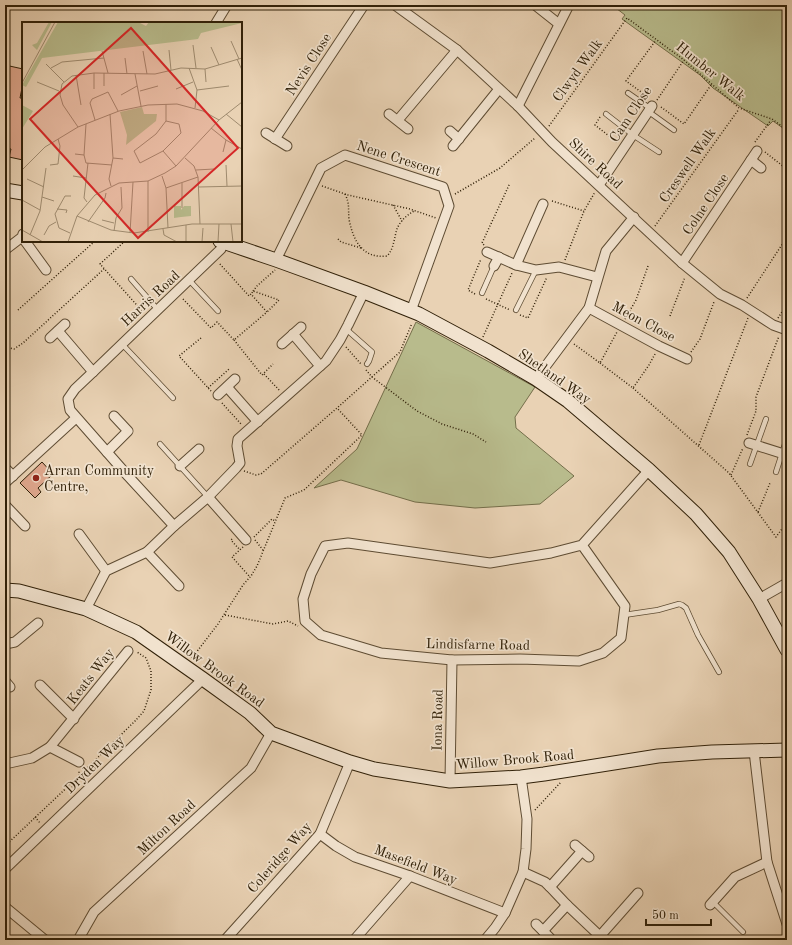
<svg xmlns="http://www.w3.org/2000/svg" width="792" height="945" viewBox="0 0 792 945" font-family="'Old Standard TT',serif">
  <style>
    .green { fill: #b8bb8c; stroke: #746e4a }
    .building { fill: #dfa78d; stroke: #302008 }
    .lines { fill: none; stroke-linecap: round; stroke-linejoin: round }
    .lane-casing { stroke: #5e4c33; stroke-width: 6 }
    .street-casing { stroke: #5e4c33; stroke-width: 11 }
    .secondary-casing { stroke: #302008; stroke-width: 15 }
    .path { stroke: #302008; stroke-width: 1.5; stroke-dasharray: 1 2; stroke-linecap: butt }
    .lane { stroke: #f1e2ce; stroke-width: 4.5 }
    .street { stroke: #f1e2ce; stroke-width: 9 }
    .secondary { stroke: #f1e2ce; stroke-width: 13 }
    .poi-dot { fill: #8f2418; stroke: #f1e2ce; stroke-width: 1.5 }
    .labels { text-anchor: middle; stroke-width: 3.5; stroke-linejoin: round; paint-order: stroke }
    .street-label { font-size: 14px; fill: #302008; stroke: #f1e2ce }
    .poi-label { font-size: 14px; fill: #302008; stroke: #f1e2ce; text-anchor: start }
    .inset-road { fill: none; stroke: #9f8b6f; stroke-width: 1 }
    .view { fill: #d62828; fill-opacity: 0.15; stroke: #d62828; stroke-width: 2 }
    .inset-edge { fill: none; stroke: #302008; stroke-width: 2 }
  </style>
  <rect width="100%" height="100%" fill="#e9d2b4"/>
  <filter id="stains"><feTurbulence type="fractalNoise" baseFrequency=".005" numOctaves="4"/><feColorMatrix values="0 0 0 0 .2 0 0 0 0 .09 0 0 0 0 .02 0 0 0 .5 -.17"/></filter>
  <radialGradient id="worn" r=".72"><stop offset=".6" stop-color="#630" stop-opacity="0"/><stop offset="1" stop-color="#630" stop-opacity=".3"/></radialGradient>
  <g class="green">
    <path d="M612 5H787V131L773 121 768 126 713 88 700 75 622 19 625 15Z"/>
    <path d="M416 322 535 387 515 417 516 428 574 476 540 504 475 508 415 502 341 480 314 488 357 449Z"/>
  </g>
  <g class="building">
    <path d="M5 65 23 69V83L20 98H23V160L9 157 11 149 5 148Z"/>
    <path d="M42 462 53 474 38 488 41 492 35 498 20 483Z"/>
  </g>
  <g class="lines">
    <defs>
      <g id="lane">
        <path d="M628 93 651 109"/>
        <path d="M649 112 674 130"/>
        <path d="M606 114 633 135 659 152"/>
        <path d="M131 279 158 310"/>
        <path d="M189 280 218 311"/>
        <path d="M482 293 494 266"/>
        <path d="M516 310 536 270"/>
        <path d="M346 329 372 352 369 361 367 364"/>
        <path d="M122 344 173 398"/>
        <path d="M160 444 208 497"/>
        <path d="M750 464 766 419"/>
        <path d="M776 472 787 438"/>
        <path d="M624 615 658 610 679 604 682 605 686 608 698 635 719 672"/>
        <path d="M713 902 743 932"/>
      </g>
      <g id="street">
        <path d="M395 5 457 50 479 70 518 106 552 142 682 263 720 294 742 305 773 325 787 330"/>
        <path d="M535 5 559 24"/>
        <path d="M216 23 227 5"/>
        <path d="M518 106 569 5"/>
        <path d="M389 114 408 129"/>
        <path d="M398 120 457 50"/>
        <path d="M450 131 459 139"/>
        <path d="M266 133 287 146"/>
        <path d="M275 139 364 5"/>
        <path d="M453 146 499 89"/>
        <path d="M751 160 761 168"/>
        <path d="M599 185 652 106"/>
        <path d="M25 241 46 270"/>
        <path d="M5 250 22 237 23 234"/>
        <path d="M487 252 516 265 536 270 559 267 597 277"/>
        <path d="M276 260 321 168 345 155 443 187 449 206 411 311"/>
        <path d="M682 263 757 151"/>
        <path d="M516 265 543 204"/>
        <path d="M494 266 499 257"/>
        <path d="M589 308 659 346 687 359"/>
        <path d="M58 331 93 372 122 344 221 249 224 242"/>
        <path d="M293 334 320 366"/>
        <path d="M50 338 65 324"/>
        <path d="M282 344 301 327"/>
        <path d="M93 372 75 389 68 399 70 410 128 476 174 526"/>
        <path d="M536 379 589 308 606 251 634 217"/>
        <path d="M227 387 258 422"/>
        <path d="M218 395 235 379"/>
        <path d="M749 443 787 455"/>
        <path d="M107 452 128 431 114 416"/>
        <path d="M180 466 199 449"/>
        <path d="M5 468 13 476"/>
        <path d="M5 483 76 418"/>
        <path d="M208 497 236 468 240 463 237 446 238 439 326 361 340 340 348 325 364 292"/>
        <path d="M5 505 25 526"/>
        <path d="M79 534 106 571"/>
        <path d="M582 545 551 553 490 563 348 543 325 546 311 574 303 599 305 621 321 635 381 653 452 660 520 659 579 661 603 653 621 638 625 606 582 545 649 470"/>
        <path d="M147 552 179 586"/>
        <path d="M759 599 787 583"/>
        <path d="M86 609 106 571 147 552 174 526 208 497 246 540"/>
        <path d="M5 644 15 642 38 623"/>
        <path d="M5 681 10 687"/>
        <path d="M40 685 74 719"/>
        <path d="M50 747 79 762"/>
        <path d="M754 751 767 862 787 924"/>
        <path d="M5 764 32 758 50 747 128 651"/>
        <path d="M450 781 452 660"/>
        <path d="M320 834 336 846 355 857 410 876 505 913"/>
        <path d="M575 845 589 857"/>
        <path d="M5 869 203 679"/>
        <path d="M523 872 545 882 550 887 567 905 604 940"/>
        <path d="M550 887 582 851"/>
        <path d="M710 905 735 877 767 862"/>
        <path d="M5 907 45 940"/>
        <path d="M536 924 550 938"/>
        <path d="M543 931 567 905"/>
        <path d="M600 936 638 893"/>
        <path d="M78 940 94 912 251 768 271 733"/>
        <path d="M225 940 320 834 350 762"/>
        <path d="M354 940 410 876"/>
        <path d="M485 940 495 928 505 913 523 872 526 849 527 819 521 777"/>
      </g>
      <g id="secondary">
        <path d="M5 190 23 193"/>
        <path d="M220 241 276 260 364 292 419 314 488 351 536 379 568 401 649 470 696 514 729 552 759 599 787 650"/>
        <path d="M5 590 19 591 86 609 136 632 203 679 250 713 271 733 350 762 374 769 450 781 521 777 544 774 658 756 712 752 787 750"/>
      </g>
    </defs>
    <use href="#lane" class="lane-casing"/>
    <use href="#street" class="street-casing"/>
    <use href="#secondary" class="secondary-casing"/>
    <g class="path">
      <path d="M648 97 626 81 656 40"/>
      <path d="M657 100 684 60"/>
      <path d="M661 107 684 124 711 85"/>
      <path d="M600 117 595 125 618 143"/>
      <path d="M549 126 627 18 684 60 739 108 772 119 787 130"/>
      <path d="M755 142 771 120"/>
      <path d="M765 152 784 167 787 165"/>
      <path d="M322 186 348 195 410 209 436 218"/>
      <path d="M345 194C350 204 348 209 349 219 353 241 363 259 387 256 394 249 394 238 397 229 400 221 407 215 414 211"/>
      <path d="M455 194 500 168 535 138"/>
      <path d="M552 201 584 211"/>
      <path d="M393 205 402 221"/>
      <path d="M655 226 739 109"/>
      <path d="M338 239 341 242 361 248"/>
      <path d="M125 241 100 264 143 312"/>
      <path d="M484 245 482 243 510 183"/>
      <path d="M565 260 584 211 595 192"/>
      <path d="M253 291 257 286 275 270"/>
      <path d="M252 293 253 291 279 300 267 312"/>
      <path d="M475 294 468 290 481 259"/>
      <path d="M747 298 787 237"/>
      <path d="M183 299 211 328 217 322 234 340 267 312 251 294 249 296 219 263"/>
      <path d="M486 299 510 310"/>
      <path d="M18 310 95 241"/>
      <path d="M520 315 528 318 547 277"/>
      <path d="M670 316 685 277"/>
      <path d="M778 318 787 304"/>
      <path d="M625 319 636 300 648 266"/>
      <path d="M483 337 512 273"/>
      <path d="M201 338 179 356 211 391"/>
      <path d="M234 340 262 375 273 364"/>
      <path d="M574 344 600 363 617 332"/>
      <path d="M5 347 14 349 23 343 104 269"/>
      <path d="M346 347 361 364"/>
      <path d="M5 351 9 348"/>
      <path d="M691 352 700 339 714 302"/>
      <path d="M600 363 633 388 649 365 655 354"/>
      <path d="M366 370 372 377 417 411 442 424 473 434 486 442"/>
      <path d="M264 374 280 391"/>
      <path d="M208 388 229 369"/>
      <path d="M633 388 729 473 776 537 787 522"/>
      <path d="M222 403 241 424"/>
      <path d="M747 435 756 411V397L779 336"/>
      <path d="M699 445 748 318"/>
      <path d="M244 471 256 475 261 474 337 408 400 352 412 323"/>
      <path d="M731 475 743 448"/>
      <path d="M758 512 770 483"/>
      <path d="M254 537 272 519 275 521"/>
      <path d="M232 539 231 540 240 550"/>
      <path d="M255 540 263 550"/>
      <path d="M243 547 232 557 250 577"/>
      <path d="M225 615 273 624 288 621 298 626"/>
      <path d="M192 658 218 624 243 585 251 576 257 566 285 498 304 490 362 435 337 408"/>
      <path d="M79 776 135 721 144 711 151 690V671L146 658 137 652"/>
      <path d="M70 784 75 790"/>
      <path d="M535 810 561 782"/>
      <path d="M35 817 40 823"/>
      <path d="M5 846 79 776V770"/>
      <path d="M785 940 787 938"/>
    </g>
    <use href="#lane" class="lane"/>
    <use href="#street" class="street"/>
    <use href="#secondary" class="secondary"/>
  </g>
  <circle class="poi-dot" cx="36" cy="478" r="4"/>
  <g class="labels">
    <g class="street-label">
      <text transform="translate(308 64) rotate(-57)" y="5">Nevis Close</text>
      <text transform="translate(577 70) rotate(-54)" y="5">Clwyd Walk</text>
      <text transform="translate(711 71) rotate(39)" y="5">Humber Walk</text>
      <text transform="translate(630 114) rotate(-56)" y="5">Cam Close</text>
      <text transform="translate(399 158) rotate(18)" y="5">Nene Crescent</text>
      <text transform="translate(596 163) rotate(43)" y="5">Shire Road</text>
      <text transform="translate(687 165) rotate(-55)" y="5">Creswell Walk</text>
      <text transform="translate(705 204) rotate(-56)" y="5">Colne Close</text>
      <text transform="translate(150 298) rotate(-43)" y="5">Harris Road</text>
      <text transform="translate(644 321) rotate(28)" y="5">Meon Close</text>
      <text transform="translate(555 376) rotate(35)" y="5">Shetland Way</text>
      <text transform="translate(478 644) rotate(1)" y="5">Lindisfarne Road</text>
      <text transform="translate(215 669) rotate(36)" y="5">Willow Brook Road</text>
      <text transform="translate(90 676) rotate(-52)" y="5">Keats Way</text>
      <text transform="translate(437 720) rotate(-89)" y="5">Iona Road</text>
      <text transform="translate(515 759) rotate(-5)" y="5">Willow Brook Road</text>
      <text transform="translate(94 764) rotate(-44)" y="5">Dryden Way</text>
      <text transform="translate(166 827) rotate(-43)" y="5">Milton Road</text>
      <text transform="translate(279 857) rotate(-49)" y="5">Coleridge Way</text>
      <text transform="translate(416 864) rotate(21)" y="5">Masefield Way</text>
    </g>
    <g class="poi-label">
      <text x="44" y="475">Arran Community<tspan x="44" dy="16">Centre,</tspan></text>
    </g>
  </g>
  <g transform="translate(22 22)">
    <rect width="220" height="220" fill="#e9d2b4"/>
    <path d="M27 0H30L15 28 10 23 15 21ZM36 0H116L124 4 127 0 220 1 179 11 176 17 20 36 4 65 0 63ZM0 83 11 89 0 107ZM120 85 122 92H135L134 99 104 123 105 113 98 90ZM152 184H159V188L162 184H169V194L159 195 160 201 159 195 152 196Z" fill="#b8bb8c"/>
    <path class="inset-road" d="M209 19 217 37M171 23 174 46M189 25 197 43M147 28 149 48M80 29 86 51M121 29 125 52M103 36 105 52M215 37 220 48M24 42 42 60M29 46 40 40 82 36M167 46 175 68 173 86M183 47 184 60M72 51V67M82 51V64M113 52 119 84M54 53 59 83M15 60 37 69M0 61 33 0M154 67 171 60M175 68 207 64M118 69 136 64M99 73 115 64M144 82V99L157 102 159 111 141 129 118 141 112 129 134 112 144 99M88 92 91 136M204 92 220 105M73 98 68 81 70 77 86 70 96 89M56 105 41 83 38 73 40 62 50 54 72 51 133 52 159 46 183 47 220 36M189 106 204 118 220 127M141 129 154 144M201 130 204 118M53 132 62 133 64 102M62 133 64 141 90 143M163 136 172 144 176 155 178 202M28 143 36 142 38 124 36 117M204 143 205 164M0 148 23 125 56 105 97 89 126 83 155 82 181 89 197 98M174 148 192 147M51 154 64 156M140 154 144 166 146 206M5 157 22 165M160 161V186M89 164 87 157 91 136 101 137M177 165 220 164M144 166 176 155M20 175 32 179M0 178 18 188M65 180 62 176 66 141M35 187 45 188 44 191M55 194 89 208 112 211 170 202H220M80 198 92 201M66 200 83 176 84 171M209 202 211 220M164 203V220M141 207 142 213 155 220M0 208 21 220M92 209 94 196 100 186 99 165M126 210V159M48 211 37 206 33 192 43 174H49M108 211 111 160M8 213 18 189 24 146M22 213 27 204 34 200M46 220 55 194 73 173 97 161 126 159 143 151 154 144 197 98 220 80M180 220 181 206M196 220 197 202"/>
    <path class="view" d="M109 6 216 126 116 216 8 97Z"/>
    <rect width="220" height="220" class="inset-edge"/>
  </g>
  <rect width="792" height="945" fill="none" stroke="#e9d2b4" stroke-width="20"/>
  <rect x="6" y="6" width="780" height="933" fill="none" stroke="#302008" stroke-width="2"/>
  <rect x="10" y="10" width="772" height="925" fill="none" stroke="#302008"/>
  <path d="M646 919v6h65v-6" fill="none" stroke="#302008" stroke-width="2"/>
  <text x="652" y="919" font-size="12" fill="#302008" stroke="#f1e2ce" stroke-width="3" paint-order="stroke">50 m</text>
  <rect width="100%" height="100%" filter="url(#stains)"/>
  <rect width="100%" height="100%" fill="url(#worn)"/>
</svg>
